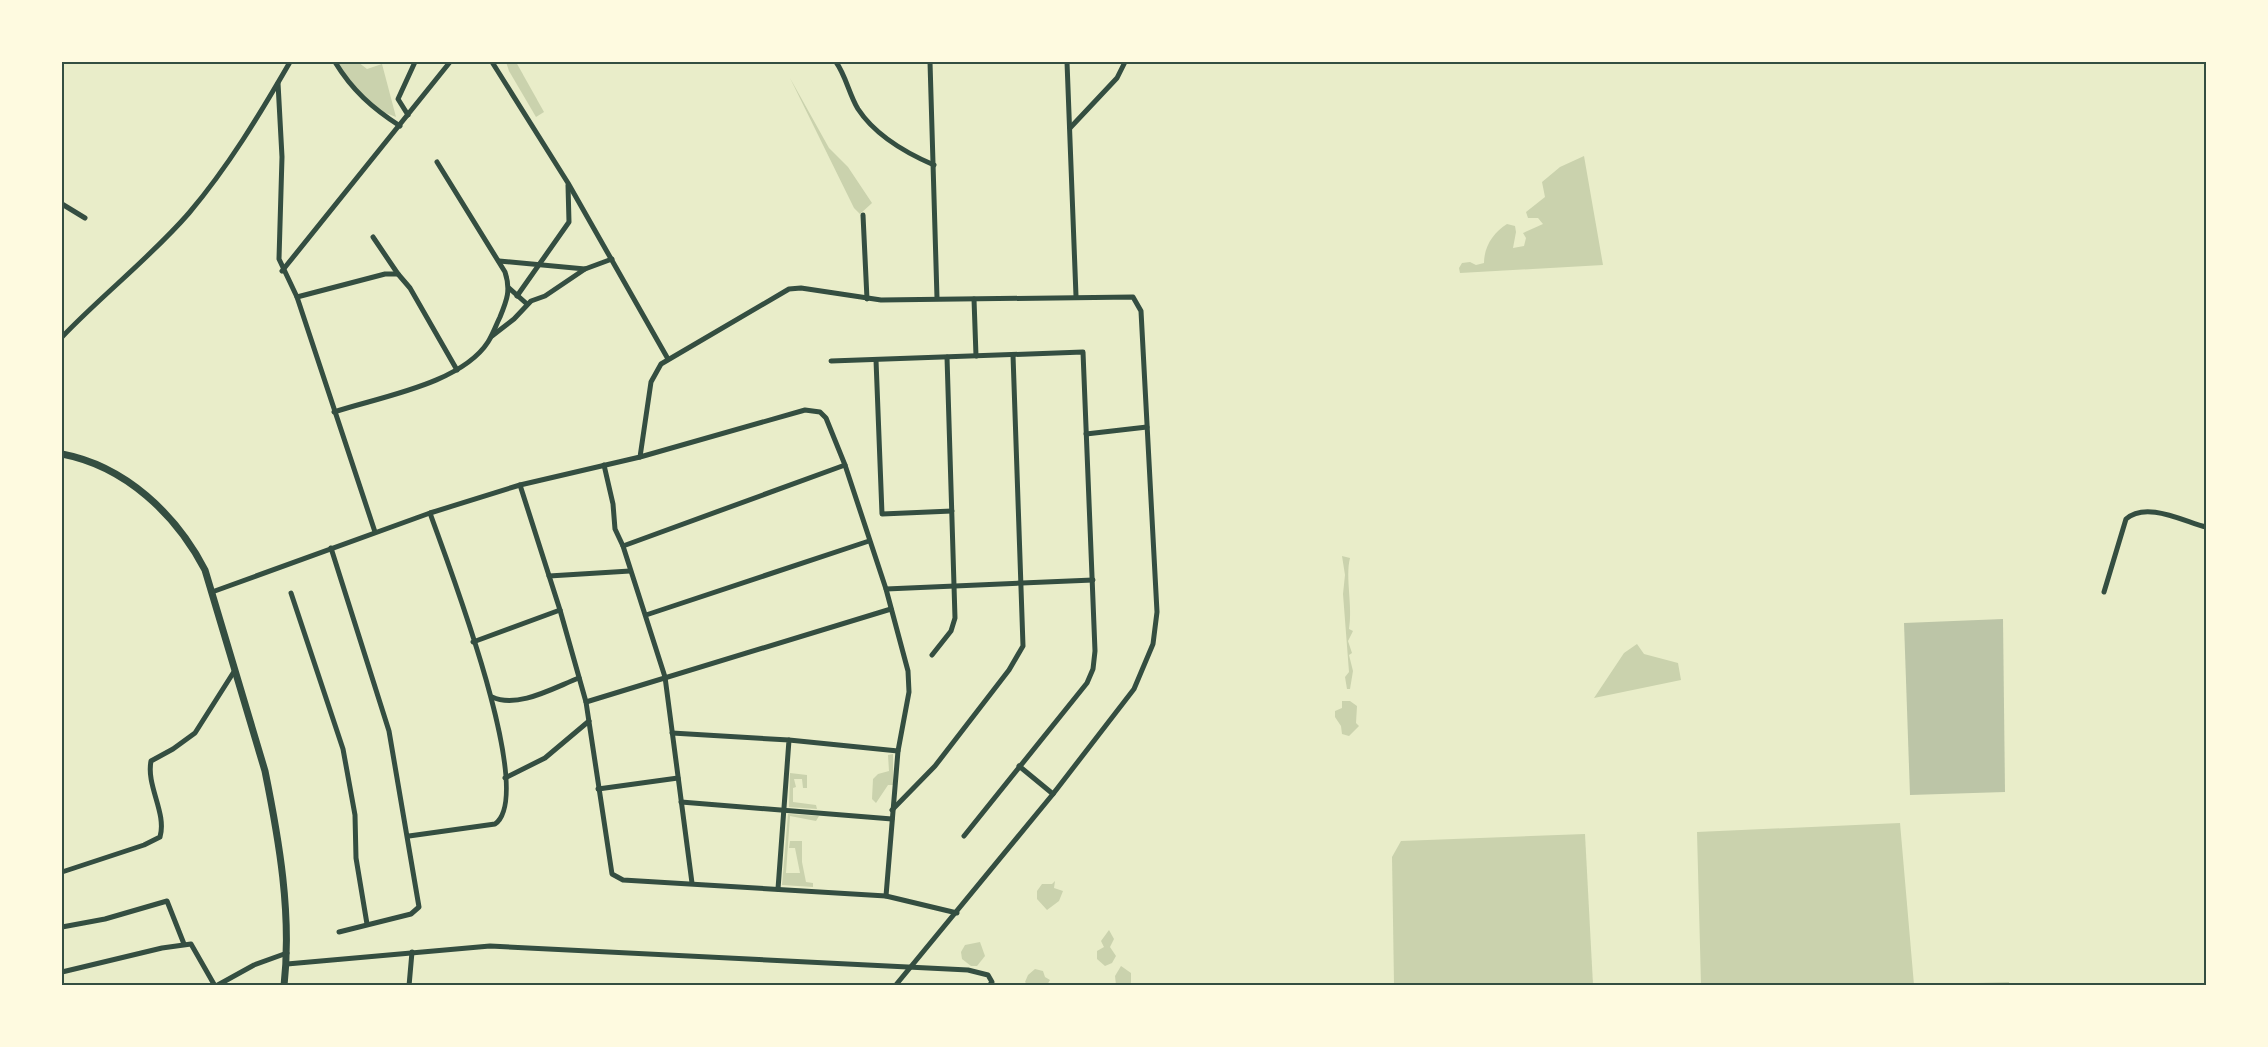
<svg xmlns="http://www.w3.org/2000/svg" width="2268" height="1047" viewBox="0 0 2268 1047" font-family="'Asap Condensed',sans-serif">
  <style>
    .green { fill: #cad2ad }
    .building { fill: #bcc5a7 }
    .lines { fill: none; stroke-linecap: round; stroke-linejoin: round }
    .minor { stroke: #344e41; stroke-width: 5 }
    .secondary { stroke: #344e41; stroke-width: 7 }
    .neatline { fill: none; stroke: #344e41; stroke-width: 2 }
  </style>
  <rect width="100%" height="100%" fill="#e9edc9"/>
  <g class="green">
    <path d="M335 62H358L367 69 382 64 396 117 373 108Z"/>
    <path d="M506 62H516L544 112 536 117 509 71Z"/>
    <path d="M790 78 829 148 848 167 872 203 860 214 854 208Z"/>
    <path d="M1584 156 1603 265 1460 273 1459 268 1462 263 1470 262 1476 265 1484 263C1484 246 1494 232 1507 224L1515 226 1516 232 1513 248 1524 246 1526 238 1523 233 1543 224 1538 218H1528L1526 212 1545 197 1542 182 1560 167Z"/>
    <path d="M1342 556 1350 558C1345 577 1353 606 1349 629L1353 631 1348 641 1352 653 1349 655 1353 671 1350 689H1347L1345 677 1349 672 1343 594 1345 575Z"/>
    <path d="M1637 644 1644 654 1678 663 1681 680 1594 698 1624 653Z"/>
    <path d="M1342 701H1350L1357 706 1356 723 1359 726 1349 736 1342 734 1341 726 1335 717V711L1342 708Z"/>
    <path d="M893 754V785H888L876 803 872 799 873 779 878 774 889 771 888 755Z"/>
    <path d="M790 773 807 775V788H803L802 779H794L796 787 793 788V802L816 805 817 809 789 807Z"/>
    <path d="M788 814 819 816 816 821 790 816 786 873H800L795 848H789L790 841H802V862L806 882 813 883V887L782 885Z"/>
    <path d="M1900 823 1914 985 2009 982V985H1701L1697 832Z"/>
    <path d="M1585 834 1593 985H1394L1392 857 1401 841Z"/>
    <path d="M1055 881 1054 888 1063 891 1059 901 1047 910 1037 899V891L1042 884H1052Z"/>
    <path d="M1109 930 1114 939 1110 947 1116 956 1112 963 1105 966 1097 959V951L1104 947 1101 941Z"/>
    <path d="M980 942 985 956 977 966H971L962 959 961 952 965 945Z"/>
    <path d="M1121 966 1131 973V985H1116L1115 976Z"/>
    <path d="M1035 969 1043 971 1045 977 1050 980 1047 985H1028L1025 982 1028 975Z"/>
  </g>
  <path class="building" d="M2003 619 2005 792 1910 795 1904 623Z"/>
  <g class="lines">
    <g class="minor">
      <path d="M335 62C352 90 372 108 400 126"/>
      <path d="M492 62 568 183 668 359"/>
      <path d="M836 62C846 76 849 94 858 109 875 135 906 153 934 165"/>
      <path d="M930 62 937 298"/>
      <path d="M1067 62 1076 296"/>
      <path d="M278 83 282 157 279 259 297 297 375 532"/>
      <path d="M408 115 398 99 415 62"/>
      <path d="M1070 128 1117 78 1125 62"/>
      <path d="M62 204 85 218"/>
      <path d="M863 215 867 299"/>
      <path d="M373 237 398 274"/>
      <path d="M499 261 585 269 612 259"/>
      <path d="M282 271 450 62"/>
      <path d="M509 288 527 304"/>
      <path d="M517 296 569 222 568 185"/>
      <path d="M297 297 385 274H398L410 288 457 370"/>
      <path d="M974 299 976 356"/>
      <path d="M492 336 514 319 531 301 545 296 585 269"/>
      <path d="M62 337C103 294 150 258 189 213 228 167 260 114 290 62"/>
      <path d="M876 360 882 514 952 511"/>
      <path d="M831 361 1083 352 1095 651 1093 669 1087 683 964 836"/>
      <path d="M334 412C379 397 461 384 488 342 493 334 496 325 500 317 507 300 511 290 505 272L437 162"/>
      <path d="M1086 434 1147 427"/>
      <path d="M640 457 805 410 820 412 826 418 845 465 886 589 908 671 909 692 898 751 886 896"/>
      <path d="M604 465 613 504 615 529 623 546 665 677 692 883"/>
      <path d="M520 485 560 610 586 702 612 874 623 880 886 896 957 913"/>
      <path d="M623 546 845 465"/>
      <path d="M331 548 389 731 419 907 411 914 339 932"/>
      <path d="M549 576 630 571"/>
      <path d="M886 589 1093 580"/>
      <path d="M212 592 430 513 520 485 640 457 651 382 661 364 789 289 801 288 881 300 1133 297 1141 311 1157 612 1153 644 1134 689 1053 794 895 986"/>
      <path d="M2104 592 2126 519C2146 501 2183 521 2206 527"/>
      <path d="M291 593 343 749 355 815 356 858 367 924"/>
      <path d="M646 615 869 541"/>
      <path d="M473 642 560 610"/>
      <path d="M932 655 951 631 955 618 947 357"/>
      <path d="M492 697C518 709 555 687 579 678"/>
      <path d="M586 702 891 609"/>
      <path d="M672 733 789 740 778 889"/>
      <path d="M789 740 898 751"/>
      <path d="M1019 766 1053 794"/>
      <path d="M505 778 545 758 589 721"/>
      <path d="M598 789 678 778"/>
      <path d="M681 802 892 819"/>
      <path d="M892 810 935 766 1009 670 1023 646 1013 355"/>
      <path d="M409 836 495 824C538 794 446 559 430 513"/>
      <path d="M62 872 144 845 160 837C167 813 146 786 151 761L173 749 195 733 235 670"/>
      <path d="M62 927 105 919 167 901 184 944"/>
      <path d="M287 964 490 946 968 970 988 975 992 982 989 986"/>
      <path d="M62 972 162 948 191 944 215 986"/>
      <path d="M216 986 254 965 287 953"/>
      <path d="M409 986 412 952"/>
    </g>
    <path class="secondary" d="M62 454C125 466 176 514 205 570L265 771C279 840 292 914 284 986"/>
  </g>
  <rect width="2268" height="1047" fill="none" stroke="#fefae0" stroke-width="126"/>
  <rect x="63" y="63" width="2142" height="921" class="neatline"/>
</svg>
